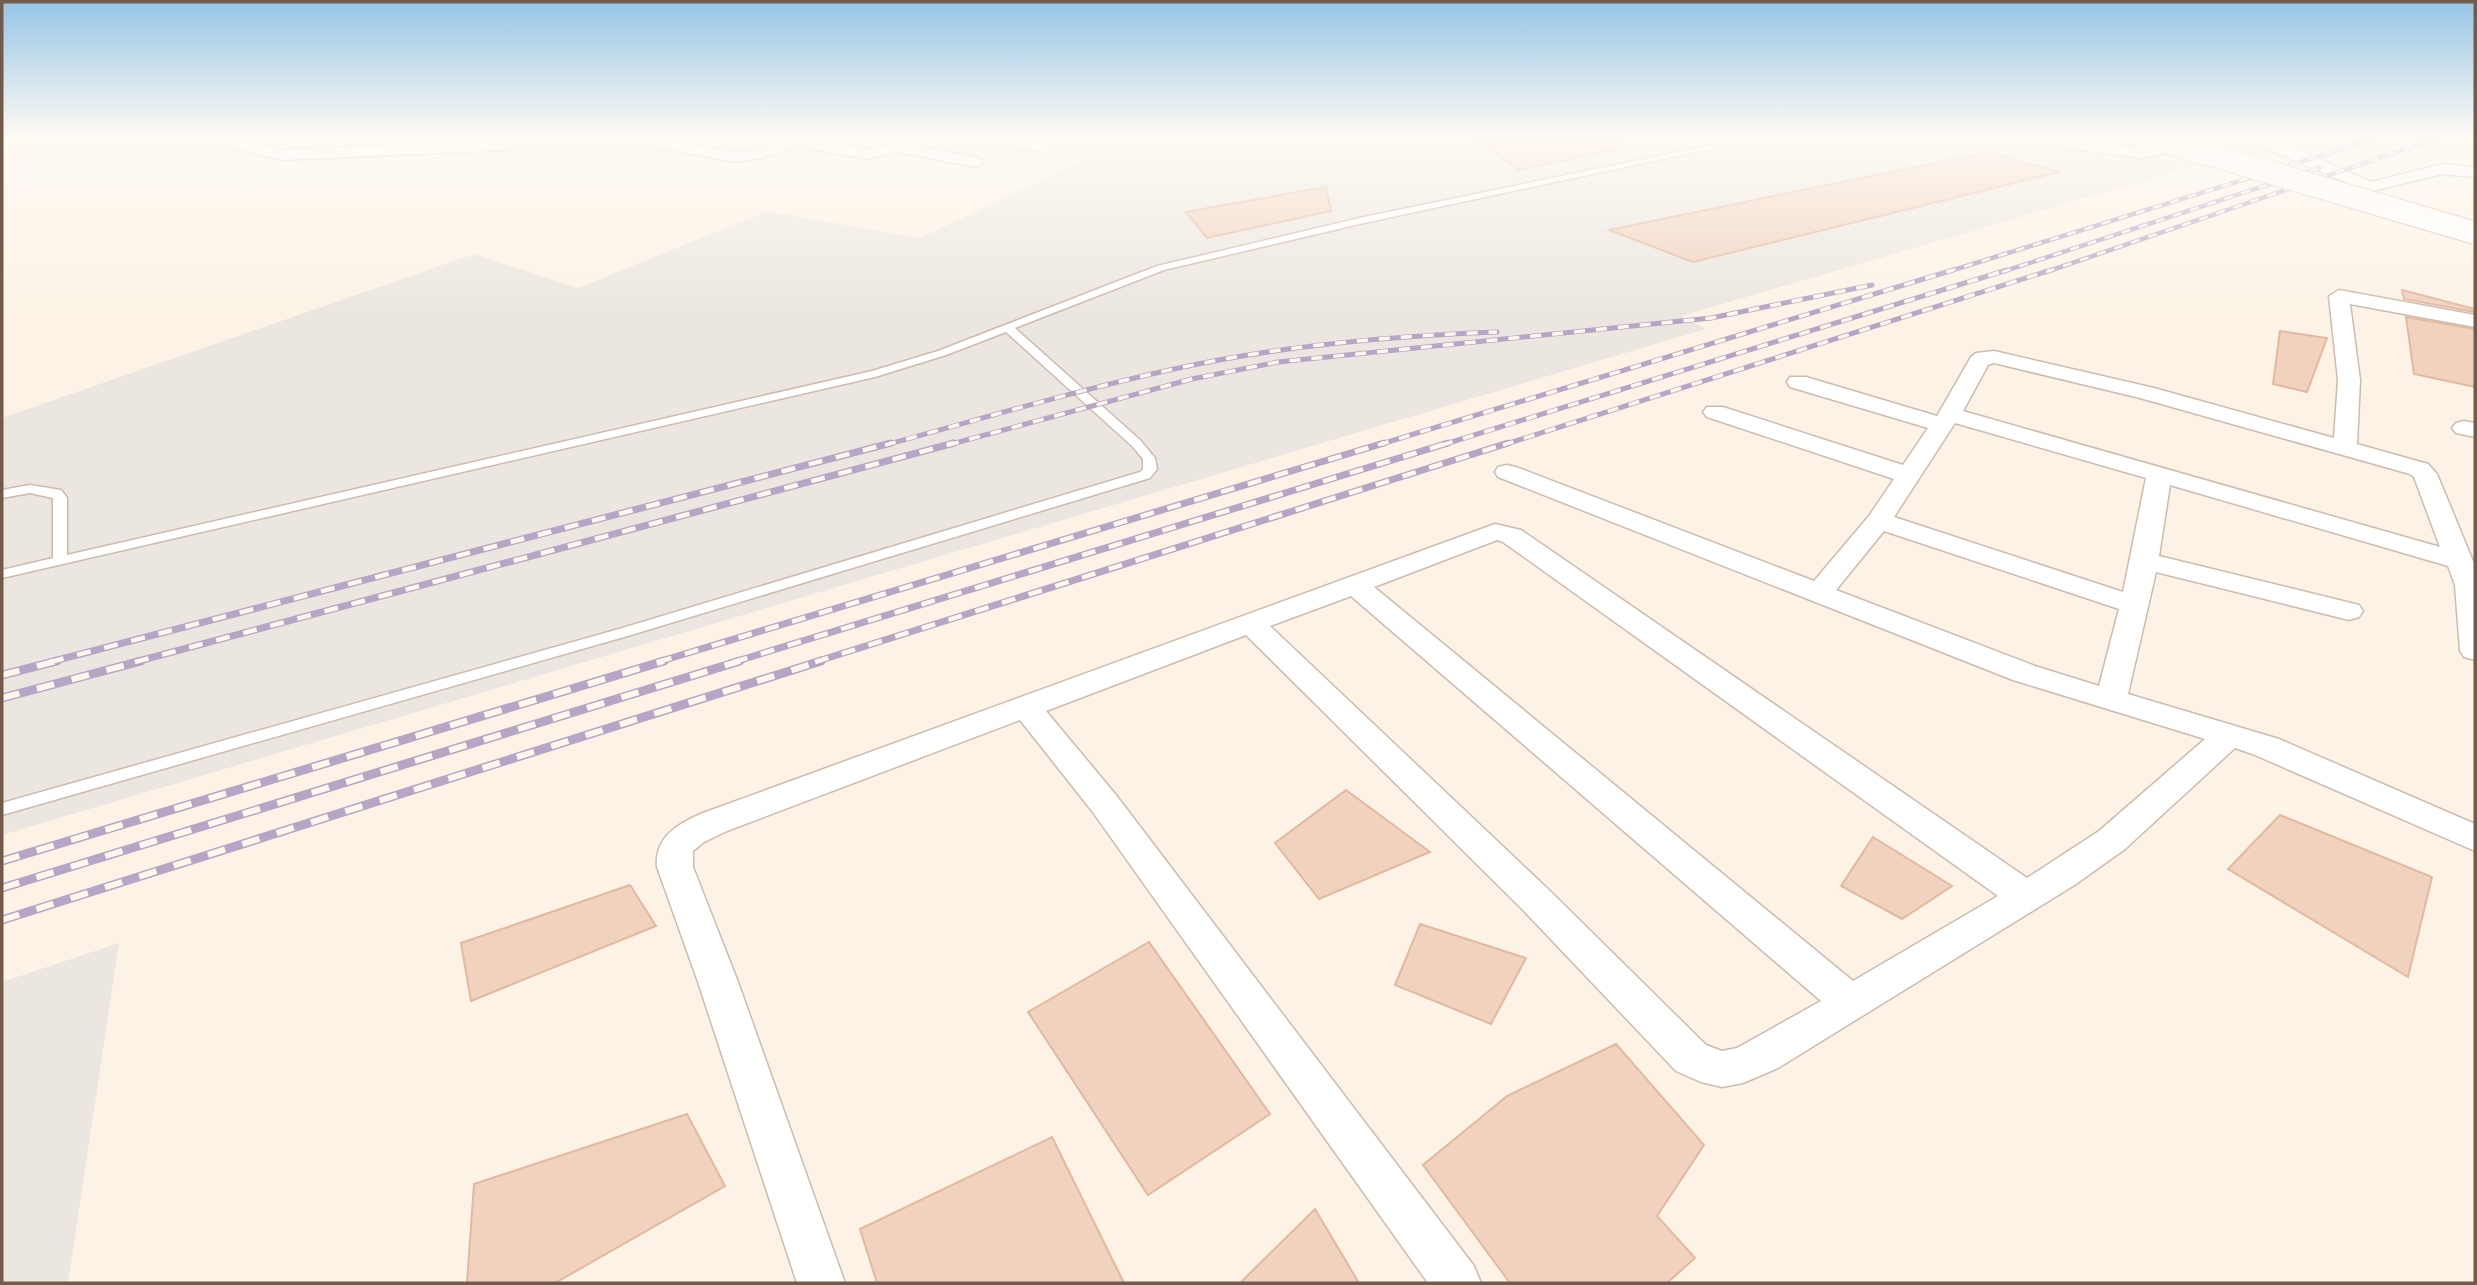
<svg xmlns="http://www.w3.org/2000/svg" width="2477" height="1285" viewBox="0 0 2477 1285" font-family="'Work Sans',sans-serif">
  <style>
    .industrial { fill: #ece6e0 }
    .building { fill: #f0d2bf; stroke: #e2b99f; stroke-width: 2 }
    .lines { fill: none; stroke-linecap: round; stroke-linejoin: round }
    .lane-casing { stroke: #cdbbad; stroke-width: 3 }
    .street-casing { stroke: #cdbbad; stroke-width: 3 }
    .lane { fill: #fff; fill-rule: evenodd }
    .street { fill: #fff; fill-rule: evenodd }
    .rail-far3-casing { stroke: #b6a5c5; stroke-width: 4.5 }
    .rail-far2-casing { stroke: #b6a5c5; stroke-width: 5 }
    .rail-far1-casing { stroke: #b6a5c5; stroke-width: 7 }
    .rail-casing { stroke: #b6a5c5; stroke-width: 9 }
    .rail-far3 { stroke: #fef7ec; stroke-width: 2.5; stroke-dasharray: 9; stroke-linecap: butt }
    .rail-far2 { stroke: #fef7ec; stroke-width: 3.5; stroke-dasharray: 11; stroke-linecap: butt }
    .rail-far1 { stroke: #fef7ec; stroke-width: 4.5; stroke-dasharray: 14; stroke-linecap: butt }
    .rail { stroke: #fef7ec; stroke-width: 6; stroke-dasharray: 18; stroke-linecap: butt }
    .secondary-bridge-casing { stroke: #d2bdad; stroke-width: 24; stroke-linecap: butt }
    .secondary-bridge { stroke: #fff; stroke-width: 22 }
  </style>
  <rect width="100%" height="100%" fill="#fcf3e6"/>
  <g class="industrial">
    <path d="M1137 135H1251L1288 140 1298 135H1997L2198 165 1681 316 1706 329 2 835V418L474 254 578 288 767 211 920 238Z"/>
    <path d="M119 943 68 1283H2V982Z"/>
  </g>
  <g class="building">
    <path d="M1470 135H1622L1623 148 1519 170Z"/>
    <path d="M1988 152 2059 172 1693 262 1609 230Z"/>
    <path d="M1326 187 1331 211 1207 238 1186 212Z"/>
    <path d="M2402 290 2475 309V312L2404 299Z"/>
    <path d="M2406 317 2475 329V387L2414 374Z"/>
    <path d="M2280 331 2327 338 2307 392 2273 384Z"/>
    <path d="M1346 790 1430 852 1319 899 1275 843Z"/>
    <path d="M2280 815 2432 877 2408 977 2228 869Z"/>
    <path d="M1873 837 1952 886 1902 919 1841 886Z"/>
    <path d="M630 885 656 926 471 1001 461 943Z"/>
    <path d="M1420 924 1526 958 1491 1024 1395 985Z"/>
    <path d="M1149 942 1270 1114 1148 1195 1028 1012Z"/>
    <path d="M1616 1044 1704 1145 1657 1216 1695 1258 1667 1283H1510L1423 1165 1507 1096Z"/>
    <path d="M687 1114 725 1186 555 1283H467L474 1184Z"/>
    <path d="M1052 1137 1124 1283H877L860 1229Z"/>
    <path d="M1315 1209 1359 1283H1240Z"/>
  </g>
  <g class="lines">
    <defs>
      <path id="lane" d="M1760 135H1775L1364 223 1164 270 1015 328 1140 440 1155 458 1157 469 1150 478 631 635 2 815V803L619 629 1140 472 1143 469V459L1132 446 1006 332 946 355 875 377 2 578V570L53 558V498L30 493 2 498V490L30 485 61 490 67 498V555L872 371 938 351 1157 266 1364 217Z"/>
      <g id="street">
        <path d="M211 135H225L281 150 507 140 533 135H562L559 138 507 150 281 160 211 142 208 139Z"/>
        <path d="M608 135H640L735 152 754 151 781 141 783 137 819 135 813 140 867 149 893 144 917 135H937L915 146 976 157 984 162 976 167 897 152 867 159 796 146 762 158 735 162 616 140Z"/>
        <path d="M963 135C983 135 1038 134 1052 147L1044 152 971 140Z"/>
        <path d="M1260 135H1276L1266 142 1261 140Z"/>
        <path d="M2002 135H2043L2142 148 2111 135H2133L2167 147 2170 150 2167 153 2142 158 2010 140Z"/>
        <path d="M2234 135H2257L2291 146 2371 182 2442 164 2475 167V177L2442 174 2369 192Z"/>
        <path d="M2339 290 2475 315V327L2350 304 2360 380 2357 444 2428 464 2437 474 2475 566V660L2464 657 2460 651 2455 585 2448 566 2170 485 2159 556 2359 605 2363 611 2359 617 2349 620 2156 572 2128 694 2279 739 2475 824V851L2255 755 2235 748 2125 849 2076 884 1778 1068 1743 1083 1722 1087 1701 1082 1676 1071 1524 911 1246 635 1046 711 1116 795 1474 1266 1481 1283H1428L1092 811 1020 720 727 831 704 842 693 851V867L738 982 845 1283H797L698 982 657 867C654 837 679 823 703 813L1495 524 1521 530 2027 878 2099 831 2205 739 2013 680 1498 477 1495 472 1498 467 1507 465 1516 467 1814 581 1869 516 1894 479 1707 417 1703 412 1707 407H1723L1903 465 1928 428 1790 387 1787 382 1790 377H1806L1937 416 1971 357 1976 353 1994 351 2154 388 2334 438 2338 380 2329 296ZM1994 363 2140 398 2410 474 2414 477 2440 547 1963 411 1988 365ZM1955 423 2146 478 2123 592 1894 517ZM1884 531 2119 609 2099 686 2035 666 1836 590ZM1497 540 1503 542 1998 896 1853 981 1374 587ZM1351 596 1821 1001 1737 1048 1722 1051 1706 1045 1550 891 1270 626Z"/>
        <path d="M2464 421 2475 423V437L2456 433 2452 428 2456 423Z"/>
      </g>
    </defs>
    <use href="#lane" class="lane-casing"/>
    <use href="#street" class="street-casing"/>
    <use href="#lane" class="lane"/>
    <use href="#street" class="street"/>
    <defs>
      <g id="rail-far3">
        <path d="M1947 272 2387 135"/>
        <path d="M2002 272 2319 168"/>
        <path d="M2046 272 2446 135"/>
      </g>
      <g id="rail-far2">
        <path d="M885 445C981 419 1077 390 1174 369 1279 346 1389 336 1497 332"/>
        <path d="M948 445 1192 379 1278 362 1711 318 1872 285"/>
        <path d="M1378 445 1953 270"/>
        <path d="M1442 445 2007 270"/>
        <path d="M1503 445 2051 270"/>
      </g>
      <g id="rail-far1">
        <path d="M50 662 891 443"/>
        <path d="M135 662 954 443"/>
        <path d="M658 662 1384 443"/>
        <path d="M734 662 1448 443"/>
        <path d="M815 662 1508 443"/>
      </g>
      <g id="rail">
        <path d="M2 675 57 661"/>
        <path d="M2 698 141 661"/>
        <path d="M2 861 664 661"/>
        <path d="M2 888 740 661"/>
        <path d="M2 920 821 661"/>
      </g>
    </defs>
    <use href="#rail-far3" class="rail-far3-casing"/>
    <use href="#rail-far2" class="rail-far2-casing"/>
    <use href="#rail-far1" class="rail-far1-casing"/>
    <use href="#rail" class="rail-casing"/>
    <use href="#rail-far3" class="rail-far3"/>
    <use href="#rail-far2" class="rail-far2"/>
    <use href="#rail-far1" class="rail-far1"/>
    <use href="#rail" class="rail"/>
    <defs>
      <path id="secondary-bridge" d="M2143 135 2475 233"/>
    </defs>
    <use href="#secondary-bridge" class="secondary-bridge-casing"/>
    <use href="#secondary-bridge" class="secondary-bridge"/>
  </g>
  <linearGradient id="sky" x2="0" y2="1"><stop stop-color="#96c5e7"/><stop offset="0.43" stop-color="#fefaf4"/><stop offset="1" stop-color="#fefaf4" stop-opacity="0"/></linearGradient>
  <rect width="2477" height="315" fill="url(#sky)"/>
  <rect width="2477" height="1285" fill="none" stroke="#745a4b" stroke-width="7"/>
</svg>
